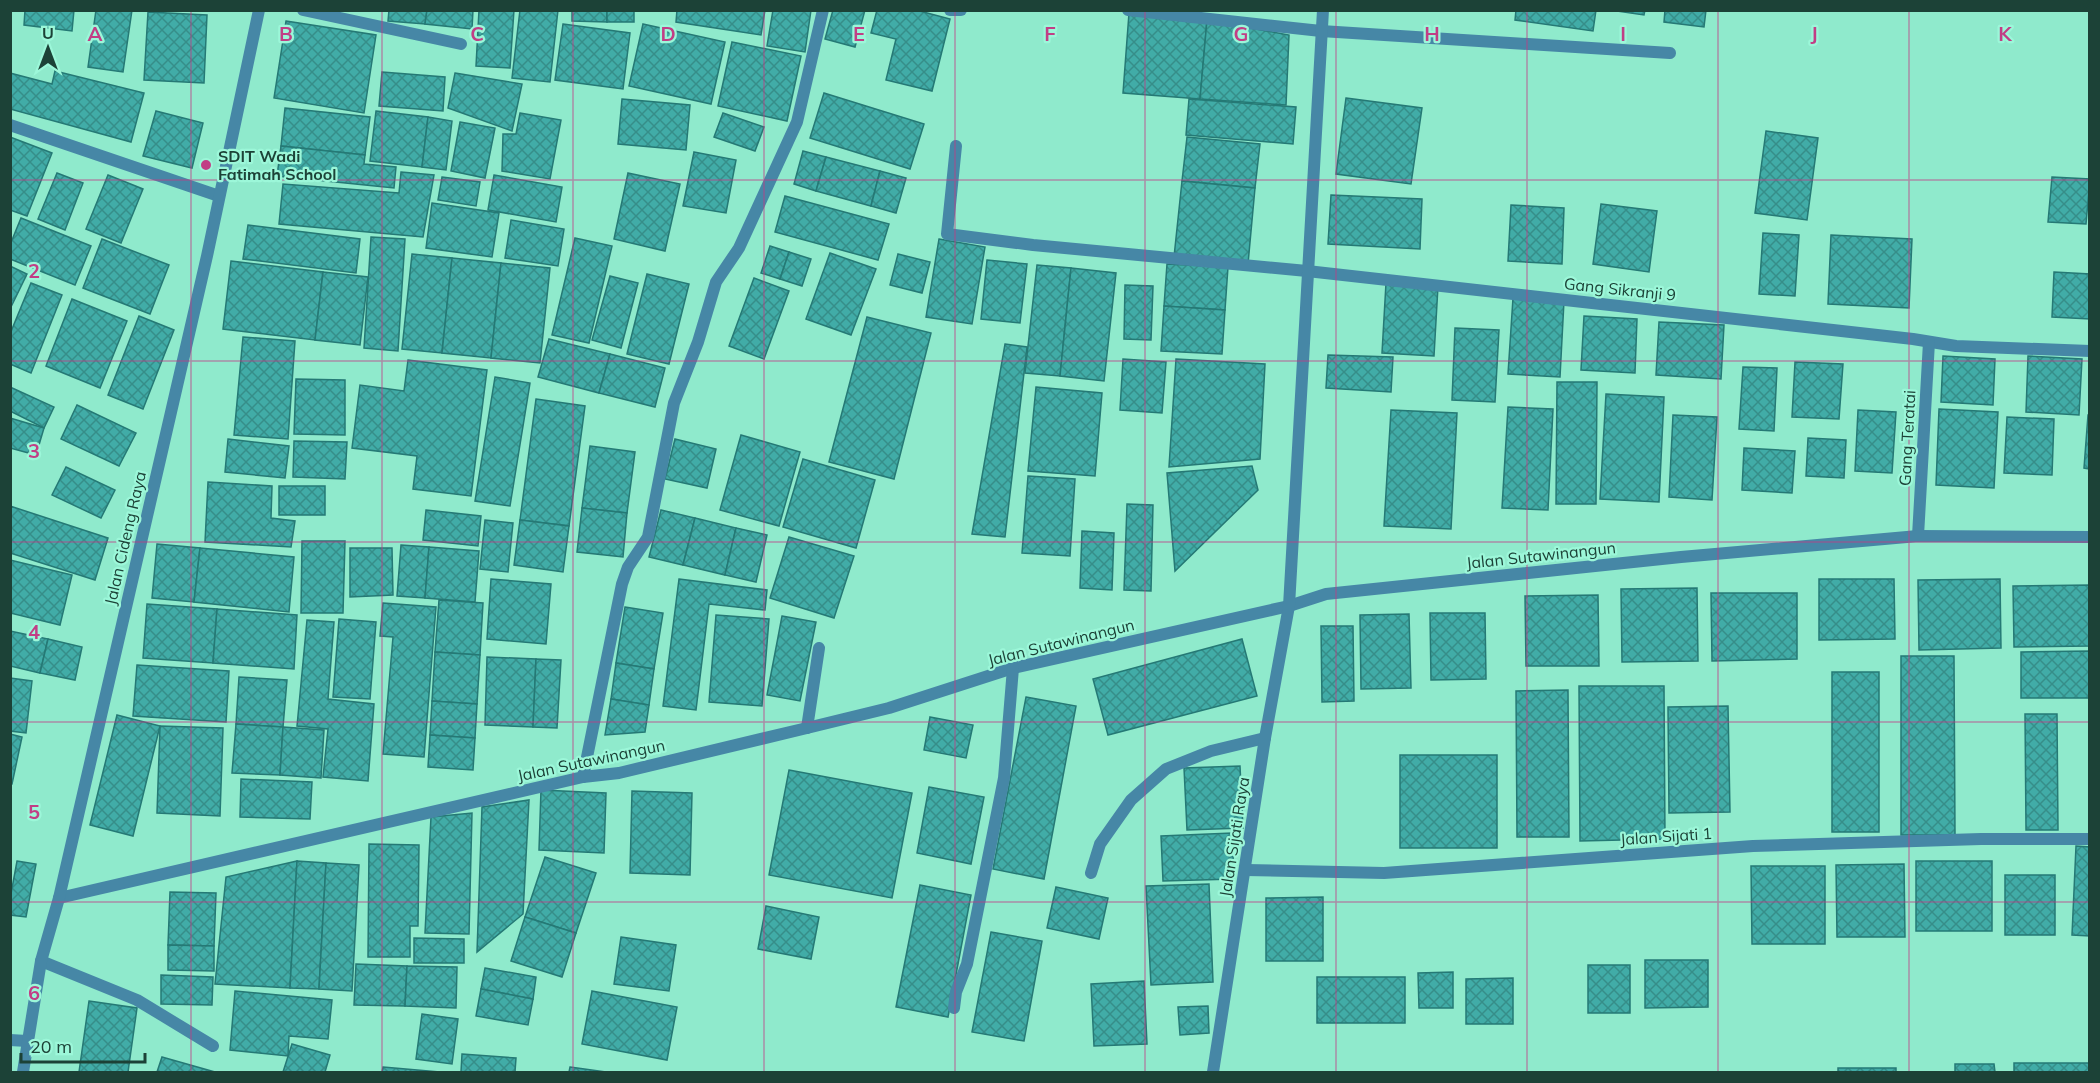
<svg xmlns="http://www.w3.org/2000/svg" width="2100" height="1083" viewBox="0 0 2100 1083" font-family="Mulish,sans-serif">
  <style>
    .building { fill: url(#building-cross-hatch); stroke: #257975; stroke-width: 1.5 }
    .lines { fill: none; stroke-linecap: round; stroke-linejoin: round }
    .lane { stroke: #4687a6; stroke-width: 12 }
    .street { stroke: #4687a6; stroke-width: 12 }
    .grid { fill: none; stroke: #c13e85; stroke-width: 1.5; stroke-opacity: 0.55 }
    .poi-dot { fill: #c13e85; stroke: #9cf7d9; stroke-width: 2 }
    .labels { text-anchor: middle; stroke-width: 4.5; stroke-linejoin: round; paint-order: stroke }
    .poi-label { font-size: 16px; font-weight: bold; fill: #1c4237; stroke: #9cf7d9; text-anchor: start }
    .street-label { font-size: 16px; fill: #1c4237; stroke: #9cf7d9 }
    .grid-label { font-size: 20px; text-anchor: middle; font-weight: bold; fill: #c13e85; stroke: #9cf7d9; stroke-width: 4.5; stroke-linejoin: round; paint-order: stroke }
  </style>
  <defs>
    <pattern id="building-cross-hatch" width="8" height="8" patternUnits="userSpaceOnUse" patternTransform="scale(1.5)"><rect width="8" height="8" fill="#41aca7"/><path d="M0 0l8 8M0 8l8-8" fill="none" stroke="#368e89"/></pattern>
  </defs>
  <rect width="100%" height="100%" fill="#8feacc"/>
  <g class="building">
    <path d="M25 10H74L72 31 24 25Z"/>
    <path d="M96 10H132L123 72 88 67Z"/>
    <path d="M389 10H427L425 24 388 21Z"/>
    <path d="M427 10H473L472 29 425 24Z"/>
    <path d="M479 10H514L510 68 476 66Z"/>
    <path d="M520 10H558L550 82 512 78Z"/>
    <path d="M572 10H607V22L572 21Z"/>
    <rect x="607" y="10" width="27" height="12"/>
    <path d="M677 10H765L761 35 676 22Z"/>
    <path d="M773 10H811L805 52 767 46Z"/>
    <path d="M833 10H865L855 47 825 39Z"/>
    <path d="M877 10H916L950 19 932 91 886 80 896 39 871 33Z"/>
    <path d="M1516 10H1596L1593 31 1515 20Z"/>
    <path d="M1610 10H1645L1644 15Z"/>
    <path d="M1665 10H1706L1704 27 1664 22Z"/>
    <path d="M148 12 207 15 204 83 144 80Z"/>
    <path d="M1129 13 1207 20 1200 99 1123 93Z"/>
    <path d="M1207 20 1289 35 1286 105 1200 99Z"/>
    <path d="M286 21 376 35 364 113 274 98Z"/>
    <path d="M563 24 630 33 623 89 555 80Z"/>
    <path d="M643 24 725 42 711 104 629 86Z"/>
    <path d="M732 42 801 56 787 121 718 106Z"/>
    <path d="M55 71 144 93 131 142 10 109V73L52 84Z"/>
    <path d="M382 72 445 77 443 111 379 106Z"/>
    <path d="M455 73 522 84 512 131 448 108Z"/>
    <path d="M824 93 924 124 910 169 810 138Z"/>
    <path d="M1346 98 1422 108 1411 184 1336 174Z"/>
    <path d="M622 99 690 105 686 150 618 144Z"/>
    <path d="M1189 99 1296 107 1293 144 1186 135Z"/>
    <path d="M285 108 370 117 365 155 281 146Z"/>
    <path d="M156 111 203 123 192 168 143 156Z"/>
    <path d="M376 111 428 117 422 167 370 161Z"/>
    <path d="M520 113 561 120 550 179 502 171 503 134H516Z"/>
    <path d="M723 113 764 127 755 151 714 137Z"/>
    <path d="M428 117 452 121 446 170 422 167Z"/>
    <path d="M460 122 495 128 485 178 451 171Z"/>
    <path d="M1766 131 1818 138 1807 220 1755 213Z"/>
    <path d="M10 137 52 153 27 216 10 210Z"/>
    <path d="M1187 137 1260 144 1255 188 1182 181Z"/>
    <path d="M281 146 365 155 364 164 396 167 394 188 277 176Z"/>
    <path d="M803 151 826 157 816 191 794 184Z"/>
    <path d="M694 152 736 160 726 213 683 206Z"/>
    <path d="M826 157 880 171 871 206 816 191Z"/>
    <path d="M880 171 906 178 896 213 871 206Z"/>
    <path d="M401 172 434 175 423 237 279 224 283 184 399 193Z"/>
    <path d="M57 173 83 183 65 230 38 219Z"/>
    <path d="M628 173 680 184 665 251 614 239Z"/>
    <path d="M108 175 143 189 121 243 86 229Z"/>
    <path d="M494 175 562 187 556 222 488 210Z"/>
    <path d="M442 177 480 182 476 206 438 200Z"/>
    <path d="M2052 177 2090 179 2086 224 2048 222Z"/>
    <path d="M1182 181 1255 188 1248 264 1174 257Z"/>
    <path d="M1331 195 1422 199 1420 249 1328 244Z"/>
    <path d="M785 196 889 224 878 260 775 232Z"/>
    <path d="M432 203 499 213 492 257 426 248Z"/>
    <path d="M1601 204 1657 211 1649 272 1593 264Z"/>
    <path d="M1511 205 1564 208 1562 264 1508 261Z"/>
    <path d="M21 218 91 246 75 285 10 259V245Z"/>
    <path d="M511 220 564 229 558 266 505 258Z"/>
    <path d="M248 225 360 239 356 273 243 259Z"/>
    <path d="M1763 233 1799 235 1795 296 1759 294Z"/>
    <path d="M1831 235 1912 239 1909 308 1828 304Z"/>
    <path d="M371 237 405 239 398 351 364 348Z"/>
    <path d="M575 238 612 246 589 343 552 335Z"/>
    <path d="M102 239 169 265 150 314 83 288Z"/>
    <path d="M939 239 985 247 972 324 926 317Z"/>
    <path d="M770 246 789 252 780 279 761 273Z"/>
    <path d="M789 252 811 259 802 286 780 279Z"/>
    <path d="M830 253 876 269 851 335 806 319Z"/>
    <path d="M412 254 452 258 442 353 402 349Z"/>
    <path d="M898 254 930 262 922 293 890 285Z"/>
    <path d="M452 258 501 263 491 358 442 353Z"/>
    <path d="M987 260 1027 264 1020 323 981 319Z"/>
    <path d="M231 261 323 272 315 340 223 329Z"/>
    <path d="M501 263 550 268 540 363 491 358Z"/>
    <path d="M1167 264 1228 267 1225 310 1164 306Z"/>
    <path d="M1037 265 1071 268 1060 376 1025 373Z"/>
    <path d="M10 266 27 274 10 309Z"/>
    <path d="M1071 268 1116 273 1104 381 1060 376Z"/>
    <path d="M323 272 368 277 360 345 315 340Z"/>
    <path d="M2054 272 2090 274V319L2052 317Z"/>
    <path d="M647 274 689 284 669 364 627 354Z"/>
    <path d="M610 276 638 283 621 348 592 340Z"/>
    <path d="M754 278 789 291 764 359 729 346Z"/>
    <path d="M31 283 62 295 31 373 10 364V334Z"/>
    <path d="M1386 283 1438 286 1434 356 1382 353Z"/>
    <path d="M1125 285 1153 286 1151 340 1124 339Z"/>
    <path d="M1513 298 1564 301 1560 377 1508 374Z"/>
    <path d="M72 299 127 321 100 388 46 366Z"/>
    <path d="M1164 306 1225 310 1222 354 1161 351Z"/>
    <path d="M139 316 174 330 143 409 108 395Z"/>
    <path d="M1584 316 1637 319 1635 373 1581 370Z"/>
    <path d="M867 317 931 333 894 479 829 462Z"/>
    <path d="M1659 322 1724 325 1721 379 1656 375Z"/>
    <path d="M1455 328 1499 330 1495 402 1452 400Z"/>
    <path d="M243 337 295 341 288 439 234 435Z"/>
    <path d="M549 339 610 354 599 393 538 377Z"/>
    <path d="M1005 344 1027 347 1005 537 972 534Z"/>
    <path d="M610 354 665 368 655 407 599 393Z"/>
    <path d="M1328 355 1393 357 1391 392 1326 388Z"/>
    <path d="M1943 356 1995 359 1993 405 1941 402Z"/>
    <path d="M2028 356 2082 359 2079 415 2026 412Z"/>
    <path d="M1123 359 1166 362 1162 413 1120 410Z"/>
    <path d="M1176 359 1265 364 1260 459 1169 467Z"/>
    <path d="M408 360 487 370 471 496 413 489 417 456 352 448 360 385 404 391Z"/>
    <path d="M1795 362 1843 364 1839 419 1792 417Z"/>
    <path d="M1743 367 1777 368 1774 431 1739 429Z"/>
    <path d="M495 377 530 383 510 506 475 501Z"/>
    <path d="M296 379 345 380V435L294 434Z"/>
    <path d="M1557 382H1597L1596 504H1556Z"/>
    <path d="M10 387 54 407 44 428 10 411Z"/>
    <path d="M1036 387 1102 393 1095 476 1028 471Z"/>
    <path d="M1606 394 1664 397 1659 502 1600 499Z"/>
    <path d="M536 399 585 406 569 526 520 520Z"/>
    <path d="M77 405 136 433 119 466 61 439Z"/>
    <path d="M1508 407 1553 409 1548 510 1502 508Z"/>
    <path d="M1939 409 1998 412 1994 488 1936 485Z"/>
    <path d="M1391 410 1457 413 1451 529 1384 526Z"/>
    <path d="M1858 410 1896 412 1892 473 1855 471Z"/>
    <path d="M1673 415 1717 417 1712 500 1669 497Z"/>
    <path d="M2088 415H2090V469L2084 468Z"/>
    <path d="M2007 417 2054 419 2052 475 2004 473Z"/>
    <path d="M10 418 44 428 36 455 10 448Z"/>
    <path d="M741 435 800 452 779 526 720 510Z"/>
    <path d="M1808 438 1846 440 1844 478 1806 476Z"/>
    <path d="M228 439 289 446 285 478 225 472Z"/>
    <path d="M675 439 716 449 707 488 665 479Z"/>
    <path d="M294 441 347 442 345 479 293 477Z"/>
    <path d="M590 446 635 452 627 513 582 508Z"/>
    <path d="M1744 448 1795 451 1792 493 1742 490Z"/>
    <path d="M803 459 875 480 856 548 783 527Z"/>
    <path d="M1252 466 1258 490 1175 571 1167 473Z"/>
    <path d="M66 467 115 490 101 518 52 495Z"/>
    <path d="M1028 476 1075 479 1070 556 1022 553Z"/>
    <path d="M208 482 272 486 271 518 295 521 291 547 205 542Z"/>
    <rect x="279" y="486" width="46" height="29"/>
    <path d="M1127 504 1153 505 1151 591 1124 590Z"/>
    <path d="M10 506 108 538 95 580 10 553Z"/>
    <path d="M582 508 627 513 623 557 577 552Z"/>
    <path d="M426 510 481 516 478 546 423 540Z"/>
    <path d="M661 510 695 518 683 565 649 557Z"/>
    <path d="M695 518 736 528 725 575 683 565Z"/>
    <path d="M485 520 513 523 508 572 480 569Z"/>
    <path d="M520 520 569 526 563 572 514 565Z"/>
    <path d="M736 528 767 535 756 582 725 575Z"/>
    <path d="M1082 531 1114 533 1112 590 1080 588Z"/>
    <path d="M789 537 854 556 834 618 770 598Z"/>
    <path d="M302 541H345L343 613H301Z"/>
    <path d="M157 544 200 548 194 602 152 598Z"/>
    <path d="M401 545 429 547 425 598 397 596Z"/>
    <path d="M429 547 479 551 475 602 425 598Z"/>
    <path d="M200 548 294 557 289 612 194 602Z"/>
    <path d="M350 548H392L393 595 350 597Z"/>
    <path d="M10 560 72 575 60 625 10 613Z"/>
    <path d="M491 579 551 584 546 644 487 639Z"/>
    <path d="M679 579 767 590 765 610 709 604 696 710 663 706Z"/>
    <path d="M1819 579H1894L1895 639 1819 640Z"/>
    <path d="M2000 579 2001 648 1919 650 1918 580Z"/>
    <path d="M2090 585V646L2014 647 2013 586Z"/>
    <path d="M1697 588 1698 661 1622 662 1621 589Z"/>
    <path d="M1711 593H1797V659L1712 661Z"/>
    <path d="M1598 595 1599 666H1526L1525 596Z"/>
    <path d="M439 600 483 603 480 655 435 652Z"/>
    <path d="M383 603 436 607 424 757 383 754 393 637 380 636Z"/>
    <path d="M147 604 217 609 213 663 143 658Z"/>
    <path d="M625 607 663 613 654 669 616 663Z"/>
    <path d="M217 609 297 615 294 669 213 663Z"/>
    <path d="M1430 613H1485L1486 679 1431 680Z"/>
    <path d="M1409 614 1411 688 1361 689 1360 615Z"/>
    <path d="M716 615 769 619 762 706 709 702Z"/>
    <path d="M782 616 816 622 800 701 767 695Z"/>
    <path d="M339 619 376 622 370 699 333 697Z"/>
    <path d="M307 620 334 622 328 699 374 704 368 781 323 777 328 729 297 726Z"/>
    <path d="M1321 626H1353L1354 701 1322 702Z"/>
    <path d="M10 631 48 639 40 673 10 666Z"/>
    <path d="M48 639 82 647 75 680 40 673Z"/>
    <path d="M1242 639 1257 696 1108 735 1093 679Z"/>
    <path d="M2090 651V698H2021V652Z"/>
    <path d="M435 652 480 655 477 704 432 701Z"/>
    <path d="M1901 656H1954L1955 835H1901Z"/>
    <path d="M487 657 536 659 533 727 485 725Z"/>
    <path d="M536 659 561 660 557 728 533 727Z"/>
    <path d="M616 663 654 669 649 705 611 699Z"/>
    <path d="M137 665 229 671 226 722 133 716Z"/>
    <rect x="1832" y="672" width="47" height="160"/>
    <path d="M239 677 287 680 283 727 236 724Z"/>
    <path d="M10 678 32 681 26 733 10 731Z"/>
    <path d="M1579 686H1664L1665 839 1580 841Z"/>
    <path d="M1568 690 1569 837H1517L1516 691Z"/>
    <path d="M1026 697 1076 706 1044 879 993 869Z"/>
    <path d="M611 699 649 705 645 732 605 735Z"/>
    <path d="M432 701 477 704 475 738 430 735Z"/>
    <path d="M1728 706 1730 812 1669 813 1668 707Z"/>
    <path d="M2025 714H2057L2058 830H2026Z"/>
    <path d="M117 715 160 726 133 836 90 825Z"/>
    <path d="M930 717 973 725 966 758 924 750Z"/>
    <path d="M236 724 283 727 280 775 232 773Z"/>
    <path d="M160 726 223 728 220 816 157 813Z"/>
    <path d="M283 727 324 730 321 778 280 775Z"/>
    <path d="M10 734 22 737 12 784H10Z"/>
    <path d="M430 735 475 738 473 770 428 767Z"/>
    <rect x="1400" y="755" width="97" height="93"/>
    <path d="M1240 766 1243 828 1187 830 1184 768Z"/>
    <path d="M789 770 912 793 892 898 769 875Z"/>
    <path d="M241 779 312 782 310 819 240 817Z"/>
    <path d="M929 787 984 797 971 864 917 853Z"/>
    <path d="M541 790 606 793 604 853 539 850Z"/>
    <path d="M632 791 692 793 690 875 630 873Z"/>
    <path d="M529 800 523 914 477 952 482 807Z"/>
    <path d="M472 813 469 934 425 933 431 817Z"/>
    <path d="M1232 833 1234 879 1163 881 1161 836Z"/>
    <path d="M369 844 419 845 418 926H410V957H368Z"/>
    <path d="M2076 846 2090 847V936L2072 935Z"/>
    <path d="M545 857 596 873 576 933 525 917Z"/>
    <path d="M17 861 36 864 26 917 10 915V899Z"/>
    <path d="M297 861 290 988 215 984 226 877Z"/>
    <path d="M297 861 326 863 319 989 290 988Z"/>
    <rect x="1916" y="861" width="76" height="70"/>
    <path d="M326 863 359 865 352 991 319 989Z"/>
    <path d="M1904 864 1905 937H1837L1836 865Z"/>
    <path d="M1751 866H1825V944H1752Z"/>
    <rect x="2005" y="875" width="50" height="60"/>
    <path d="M1209 884 1213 982 1151 985 1146 886Z"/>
    <path d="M920 885 971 895 948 1017 896 1007Z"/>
    <path d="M1056 887 1108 898 1099 939 1047 928Z"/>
    <path d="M170 892 216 893 214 946 168 945Z"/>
    <path d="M1323 897V961H1266V898Z"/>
    <path d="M766 906 819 917 811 959 758 949Z"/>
    <path d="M525 917 576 933 562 977 511 961Z"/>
    <path d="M991 932 1042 941 1024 1041 972 1032Z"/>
    <path d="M621 937 676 945 669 991 614 984Z"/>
    <path d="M414 938 464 939V963H414Z"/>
    <path d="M168 945 214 946V971L168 970Z"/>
    <path d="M1645 960H1708V1007L1645 1008Z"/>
    <path d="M356 964 407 966 405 1006 354 1005Z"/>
    <rect x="1588" y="965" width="42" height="48"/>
    <path d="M407 966 457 967 456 1008 405 1006Z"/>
    <path d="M485 968 536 977 533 999 481 989Z"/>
    <path d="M1453 972V1008H1419L1418 973Z"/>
    <path d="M161 975 213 977 212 1005 161 1004Z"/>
    <rect x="1317" y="977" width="88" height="46"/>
    <path d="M1513 978V1024H1466V979Z"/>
    <path d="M1144 981 1147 1044 1094 1046 1091 984Z"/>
    <path d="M481 989 533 999 528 1025 476 1016Z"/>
    <path d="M235 991 332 1000 328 1039 289 1036 288 1056 230 1050Z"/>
    <path d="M592 991 677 1007 667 1060 582 1044Z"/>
    <path d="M89 1001 137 1008 128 1072H79Z"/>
    <path d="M1208 1006 1209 1033 1180 1035 1178 1007Z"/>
    <path d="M422 1014 458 1019 452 1064 416 1059Z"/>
    <path d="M292 1044 330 1055 325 1072H283Z"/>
    <path d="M462 1054 516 1058 515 1072H461Z"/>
    <path d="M162 1057 215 1072H157Z"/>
    <rect x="2014" y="1063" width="75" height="9"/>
    <path d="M1955 1064H1994L1995 1072H1955Z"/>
    <path d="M383 1067 440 1072H382Z"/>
    <path d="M570 1067 606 1072H569Z"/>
    <rect x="1838" y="1068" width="58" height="4"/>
  </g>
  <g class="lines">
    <g class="lane">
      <path d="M807 728 819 648"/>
      <path d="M1091 873 1100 844 1131 800 1166 769 1211 751 1265 738"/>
      <path d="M41 961 137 1000 213 1046"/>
    </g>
    <g class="street">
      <path d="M303 10 461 44"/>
      <path d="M950 10H961"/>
      <path d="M1128 10 1321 31 1670 53"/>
      <path d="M10 125 219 196"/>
      <path d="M956 146 947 234 1033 245 1307 271 1913 339 1956 346 2090 351"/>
      <path d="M1918 536 1929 342"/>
      <path d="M583 777 622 584 628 567 648 537 674 403 698 342 716 282 739 248 797 122 823 10"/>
      <path d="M1246 870 1384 873 1753 846 1981 839H2090"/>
      <path d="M59 898 583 777 619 773 807 728 889 708 1013 668 1289 606 1326 594 1681 557 1918 536 2090 537"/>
      <path d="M954 1008 956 992 967 964 1004 778 1013 668"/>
      <path d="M10 1040 27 1041"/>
      <path d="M23 1072 41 961 59 898 207 256 259 10"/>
      <path d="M1213 1072 1265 738 1289 606 1323 10"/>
    </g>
  </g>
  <path class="grid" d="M191 10V1072M382 10V1072M573 10V1072M764 10V1072M955 10V1072M1145 10V1072M1336 10V1072M1527 10V1072M1718 10V1072M1909 10V1072M10 180H2090M10 361H2090M10 542H2090M10 722H2090M10 902H2090"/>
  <circle class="poi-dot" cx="206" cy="165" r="6"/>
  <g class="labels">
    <g class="poi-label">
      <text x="218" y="162">SDIT Wadi<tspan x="218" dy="18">Fatimah School</tspan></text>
    </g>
    <g class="street-label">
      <text transform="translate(1620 289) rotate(6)" y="6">Gang Sikranji 9</text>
      <text transform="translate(1907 438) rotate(-87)" y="6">Gang Teratai</text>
      <text transform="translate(125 538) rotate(-77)" y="6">Jalan Cideng Raya</text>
      <text transform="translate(1541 555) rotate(-6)" y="6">Jalan Sutawinangun</text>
      <text transform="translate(1061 642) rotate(-14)" y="6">Jalan Sutawinangun</text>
      <text transform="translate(591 760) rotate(-12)" y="6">Jalan Sutawinangun</text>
      <text transform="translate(1666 836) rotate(-4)" y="6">Jalan Sijati 1</text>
      <text transform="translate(1234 837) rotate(-81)" y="6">Jalan Sijati Raya</text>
    </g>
  </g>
  <g class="grid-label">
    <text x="95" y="41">A</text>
    <text x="286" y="41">B</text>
    <text x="477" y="41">C</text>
    <text x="668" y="41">D</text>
    <text x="859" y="41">E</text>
    <text x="1050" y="41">F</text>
    <text x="1241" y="41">G</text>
    <text x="1432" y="41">H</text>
    <text x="1623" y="41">I</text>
    <text x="1814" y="41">J</text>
    <text x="2005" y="41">K</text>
    <text x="34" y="278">2</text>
    <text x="34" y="458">3</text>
    <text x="34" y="639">4</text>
    <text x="34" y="819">5</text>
    <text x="34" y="1000">6</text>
  </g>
  <rect width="2100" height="1083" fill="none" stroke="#1c4237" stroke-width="24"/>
  <g transform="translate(48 48)" stroke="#9cf7d9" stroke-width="4.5" paint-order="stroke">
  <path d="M0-4.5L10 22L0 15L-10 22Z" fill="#1c4237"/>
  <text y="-9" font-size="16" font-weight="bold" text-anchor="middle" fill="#1c4237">U</text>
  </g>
  <path d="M21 1053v9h124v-9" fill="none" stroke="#1c4237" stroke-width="3"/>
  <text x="30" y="1053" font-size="18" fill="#1c4237" stroke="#9cf7d9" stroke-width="4.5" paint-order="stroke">20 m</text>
</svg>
